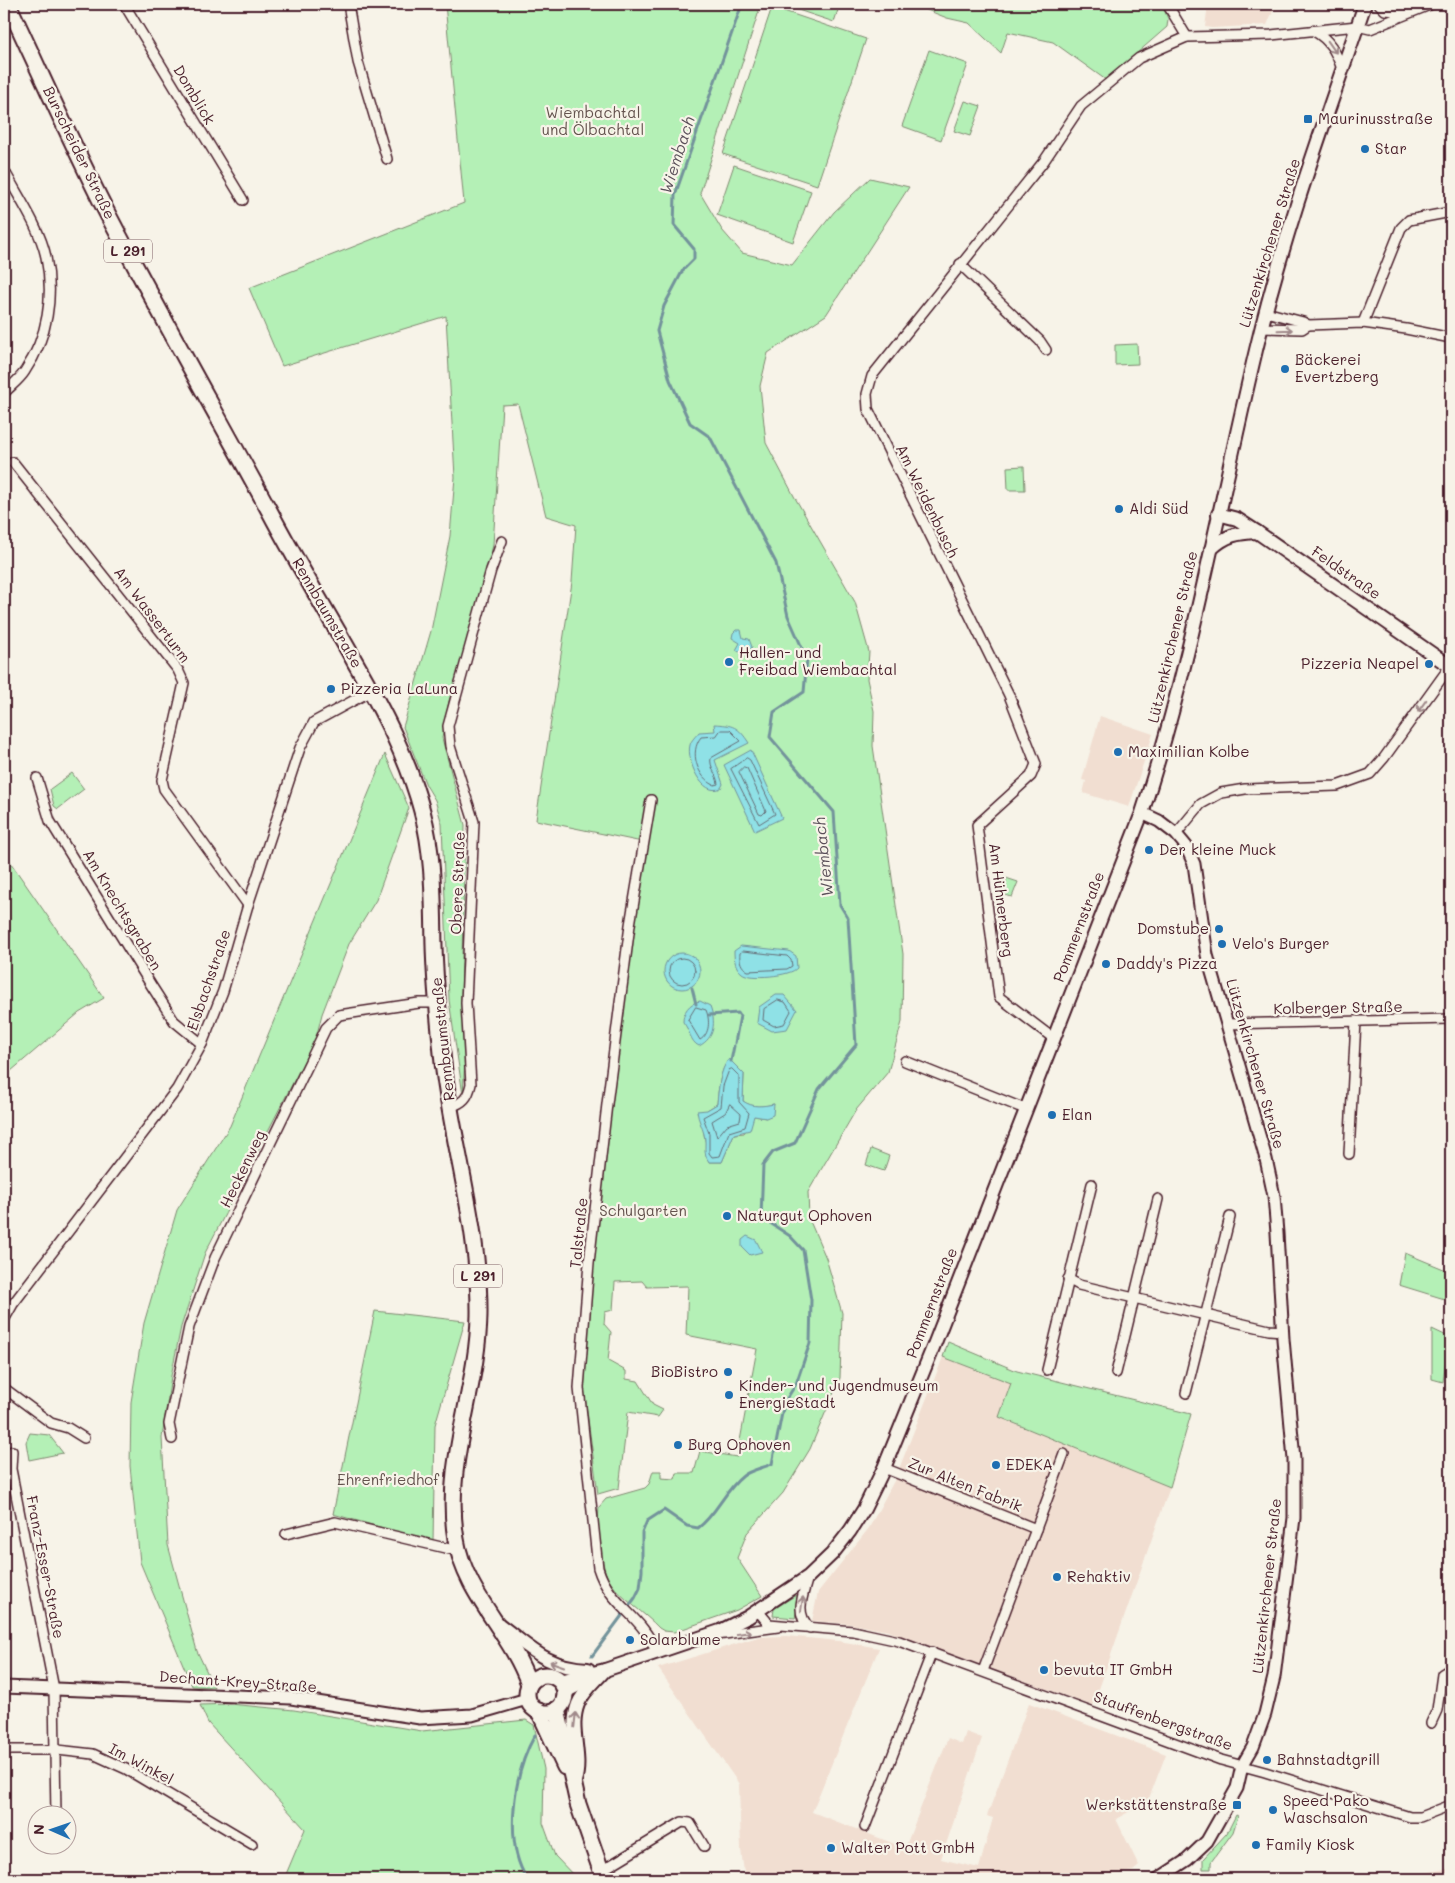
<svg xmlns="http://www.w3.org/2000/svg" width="1455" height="1883" viewBox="0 0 1455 1883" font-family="Mali,sans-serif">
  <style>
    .built { fill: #f1ded1 }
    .green { fill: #b4f0b6; stroke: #7f8870; fill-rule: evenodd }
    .water { fill: #8fe1e6; stroke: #73939b }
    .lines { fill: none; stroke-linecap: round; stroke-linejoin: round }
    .shore { stroke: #666d76; stroke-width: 1 }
    .stream { stroke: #73939b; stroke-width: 3 }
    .minor-casing { stroke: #4a1f2b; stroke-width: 12 }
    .tertiary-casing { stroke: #4a1f2b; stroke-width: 15 }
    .secondary-casing { stroke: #4a1f2b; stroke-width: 16 }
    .primary-casing { stroke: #4a1f2b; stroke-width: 19 }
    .minor { stroke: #f7f3e8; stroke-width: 9 }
    .tertiary { stroke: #f7f3e8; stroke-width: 11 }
    .secondary { stroke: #f7f3e8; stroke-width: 12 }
    .primary { stroke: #f7f3e8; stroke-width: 15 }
    .oneway { stroke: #a0898a }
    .poi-dot { fill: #1f6fb2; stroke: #f7f3e8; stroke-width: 2 }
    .labels { text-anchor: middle; stroke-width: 4.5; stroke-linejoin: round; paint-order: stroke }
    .shield { fill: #f7f3e8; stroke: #7e5f64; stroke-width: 1 }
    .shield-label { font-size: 14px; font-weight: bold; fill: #4a1f2b }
    .street-label { font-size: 15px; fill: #4a1f2b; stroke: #f7f3e8 }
    .park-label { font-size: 15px; fill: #64534e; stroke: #f7f3e8 }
    .poi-label { font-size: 15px; fill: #4a1f2b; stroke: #f7f3e8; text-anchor: start }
    .water-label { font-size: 16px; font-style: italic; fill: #5b505a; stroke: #f7f3e8 }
  </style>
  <rect width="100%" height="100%" fill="#f7f3e8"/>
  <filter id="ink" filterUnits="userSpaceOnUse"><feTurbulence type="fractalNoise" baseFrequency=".02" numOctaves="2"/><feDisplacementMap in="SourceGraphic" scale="10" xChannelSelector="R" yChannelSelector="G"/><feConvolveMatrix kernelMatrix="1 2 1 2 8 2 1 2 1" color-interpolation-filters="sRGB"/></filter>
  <g filter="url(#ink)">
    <g class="built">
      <path d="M1208 4H1276L1267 25 1212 28 1205 27Z"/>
      <path d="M1100 716 1153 734 1129 807 1083 793 1086 781 1082 780Z"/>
      <path d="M943 1357 1012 1383 999 1417 1170 1487 1093 1706 888 1631 851 1624 812 1621 818 1592 869 1528 895 1479Z"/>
      <path d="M786 1636 839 1641 879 1648 812 1812 905 1848 948 1738 962 1744 966 1732 982 1738 941 1859 979 1868 993 1818 987 1816 1029 1703 1166 1754 1148 1801 1116 1819 1139 1866 1133 1871 1090 1879H745L741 1850 739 1784 658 1668 758 1637Z"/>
      <path d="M1451 1868V1879H1392Z"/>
    </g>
    <g class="green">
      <path d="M445 4H764L760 8 700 193 722 230 742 253 792 265 834 212 870 178 909 187 826 315 768 353 760 386 766 443 794 496 855 602 869 652 867 679 874 711 873 746 903 954 902 1022 888 1072 856 1110 808 1192 809 1219 826 1258 842 1313 840 1378 810 1449 783 1493 747 1533 737 1558 762 1596 737 1610 674 1632 664 1631 659 1628C645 1613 622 1599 611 1583 600 1569 597 1525 599 1507L606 1499 645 1488 649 1484 653 1471H661V1478L675 1479 677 1473H694L700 1451 737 1457 757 1349 686 1335 688 1286 647 1287 642 1281 615 1282 613 1310 605 1312 604 1324 611 1332 608 1361 626 1371V1379L638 1381 653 1405 663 1410 658 1417 628 1412 619 1488 598 1494 584 1389 594 1262 612 1104 634 923 647 843 536 820 572 582 576 525 546 516 518 404 502 405 493 545 481 596 449 701 442 738 465 825 461 1002 465 1058 463 1095 449 1000 442 824 435 800 426 785 403 727 431 631 450 536 455 477 446 316 282 366 249 288 464 203ZM729 1060 744 1074 743 1101C752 1108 762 1107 774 1104L766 1118 754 1116 744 1133 734 1134 722 1162H709L704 1134 707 1110 717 1104C718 1092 720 1068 729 1060Z"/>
      <path d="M797 4H840L834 22 795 9Z"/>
      <path d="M912 4H1162L1168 19 1167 27 1106 80 1053 42 1008 32 1001 53 969 23 947 18Z"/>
      <path d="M772 7 866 39 817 185 723 154Z"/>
      <path d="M929 50 968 64 941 140 902 126Z"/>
      <path d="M965 101 981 106 970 136 954 131Z"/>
      <path d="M734 165 811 191 793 242 717 215Z"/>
      <path d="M1137 344 1138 364 1115 365V345Z"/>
      <path d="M1024 466 1025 490H1008L1007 467Z"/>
      <path d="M385 754 409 808 376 900 349 944 322 1014 316 1038 205 1253 181 1327 171 1376 162 1438 168 1545 197 1651 214 1687 192 1686 140 1562 130 1466 131 1402 144 1323 177 1210 230 1126Z"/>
      <path d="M72 773 84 789 58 809 54 806 50 789Z"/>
      <path d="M4 853 104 998 79 1013 4 1077Z"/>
      <path d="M1006 878 1018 882 1012 897 1005 895Z"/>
      <path d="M871 1149 889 1156 884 1171 866 1165Z"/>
      <path d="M1405 1253 1451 1272V1301L1399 1285Z"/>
      <path d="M375 1311 465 1321 435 1425 433 1542 333 1514Z"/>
      <path d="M1432 1329 1449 1337 1443 1382 1432 1379Z"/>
      <path d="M948 1342 1017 1371 1191 1414 1170 1487 999 1417 1011 1383 943 1357Z"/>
      <path d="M30 1433 49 1435 63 1453 29 1460 26 1442Z"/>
      <path d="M796 1595 800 1597 795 1618 773 1616 774 1609Z"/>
      <path d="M229 1704 294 1710 422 1731 526 1720 534 1725 544 1769 543 1823 555 1856 577 1879H284L305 1829 208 1723 200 1705Z"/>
      <path d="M1236 1815 1238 1816 1233 1832 1211 1862V1869H1203V1859L1227 1833Z"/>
    </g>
    <g class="water">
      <path d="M736 630H741L743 638 749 639 752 647 745 655 736 650 740 643 732 638 733 633Z"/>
      <path d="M714 724C733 725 738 726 749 743L715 760 723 784 721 788C702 798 686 760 690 745 691 740 696 736 699 732L715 731Z"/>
      <path d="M751 750 782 818 755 831 724 765Z"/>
      <path d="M741 946 789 951 796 956 797 968C791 976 750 980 742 973 735 968 734 959 734 951Z"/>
      <circle cx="682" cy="971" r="18"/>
      <path d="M776 995H784L797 1010 787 1029 772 1031 757 1023 759 1007Z"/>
      <path d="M700 1001 710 1006C716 1022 715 1038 699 1046 690 1042 690 1030 683 1022 683 1012 689 1003 700 1001Z"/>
      <path d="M729 1059 744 1074 743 1101C753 1108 763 1106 774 1104L773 1115 766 1118 754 1116 750 1130 734 1134 722 1162H709C702 1152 707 1145 704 1134 702 1126 698 1120 697 1111L707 1110 717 1104C718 1092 720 1068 729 1059Z"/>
      <path d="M747 1236 756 1240 762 1252 750 1255 742 1247V1240Z"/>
    </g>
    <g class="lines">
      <g class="shore">
        <path d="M721 730H730L741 741 711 758C709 766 717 775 718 784L714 785C697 777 689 752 701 737L716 736Z"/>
        <path d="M747 758 750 760 775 814 759 824 731 769Z"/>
        <path d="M744 767 747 768 766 811 762 815 759 814 739 772Z"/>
        <path d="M743 951 787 956 791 960 792 966 787 969 748 971C741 967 739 961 740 953Z"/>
        <circle cx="682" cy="971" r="13"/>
        <path d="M778 1000 785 1002 791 1011 784 1024 774 1026 763 1020 764 1009Z"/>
        <path d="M696 1007 706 1010C710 1020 710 1034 700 1040L688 1020Z"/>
        <path d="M732 1069 739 1076V1102L749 1113 745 1127 729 1132 720 1156 712 1157 709 1153V1133L703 1117 721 1107 723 1086 729 1070Z"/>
        <path d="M730 1104 741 1114 740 1121 727 1125 717 1137 712 1121 725 1113Z"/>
      </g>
      <g class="stream">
        <path d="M692 988 696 1004"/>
        <path d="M709 1015 738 1013 740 1016 735 1043"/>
        <path d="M731 1061 734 1046"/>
        <path d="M592 1656 635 1598 640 1588 642 1571V1533L647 1521 664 1510 687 1526 698 1528C717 1514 724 1491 743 1476 750 1470 763 1468 772 1464L784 1403 796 1384 810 1343 811 1300 803 1250 790 1236 761 1217 763 1165 773 1152 795 1143 819 1089 856 1045 848 918 840 905 834 812 770 737 774 712 804 692 807 659 788 616 776 563 710 437 690 423 670 380 657 331 664 306 683 270 694 259V249L674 225 675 195 742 4"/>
        <path d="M527 1879C503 1842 514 1772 535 1735"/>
      </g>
      <defs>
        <g id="minor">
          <path d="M124 4 243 200"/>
          <path d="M348 4 358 62 387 159"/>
          <path d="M1167 4 1187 37"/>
          <path d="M1379 4 1385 10 1407 12"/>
          <path d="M1314 31C1330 40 1336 52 1342 69"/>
          <path d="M4 170C18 196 40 228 46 257 54 296 48 337 25 371 20 379 11 386 4 393"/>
          <path d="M960 264 1040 341 1046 350"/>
          <path d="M1266 312 1303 322 1308 325 1363 323 1406 329 1451 338"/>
          <path d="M1363 323 1401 228 1409 220 1451 212"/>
          <path d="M1261 328 1302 329 1308 325"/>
          <path d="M13 462 178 670 184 683 162 780 164 789 248 905"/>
          <path d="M37 778 50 821 151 985 174 1021 202 1044"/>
          <path d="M651 800 630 925 607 1104 589 1263 579 1388 598 1568C610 1607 642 1614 656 1652"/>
          <path d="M1176 834 1201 804 1221 793 1245 789 1337 786 1370 774 1384 758 1451 665"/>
          <path d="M1226 1024 1451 1019"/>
          <path d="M1053 1038 999 997 977 825 1031 776 1036 764 1009 695 868 409 867 394 872 376 1044 161 1081 106 1139 58 1187 37 1271 35 1357 26 1370 29 1432 4"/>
          <path d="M905 1061 1025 1109"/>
          <path d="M450 1107C463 1103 468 1098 471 1084L466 1003 474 822 450 746 448 726 491 570 502 541"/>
          <path d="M1349 1154 1356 1021"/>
          <path d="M1068 1279 1079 1285 1269 1330 1283 1331"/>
          <path d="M4 1320 13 1304 177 1089 202 1044 223 991 248 905 300 748 314 722 371 691"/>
          <path d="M1047 1370 1092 1184"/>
          <path d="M1116 1373 1158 1199"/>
          <path d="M4 1388 51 1423 68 1428 84 1438"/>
          <path d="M1186 1393 1230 1217"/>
          <path d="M172 1439 169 1424 189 1327 215 1258 326 1028 339 1015 419 1003H437"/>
          <path d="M12 1451 11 1469 54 1689 56 1816"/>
          <path d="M884 1468 1036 1529"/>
          <path d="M286 1534 335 1522 458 1551"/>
          <path d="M808 1577C803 1595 794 1614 810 1628"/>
          <path d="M758 1611 769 1624 853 1631 899 1641 1221 1760 1265 1772 1410 1817H1420L1451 1805"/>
          <path d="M717 1635 778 1627"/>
          <path d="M983 1671 1064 1454"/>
          <path d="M1431 1723 1437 1710 1442 1674 1450 1669 1451 1658"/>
          <path d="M4 1750H57L93 1754 126 1769 252 1844"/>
          <path d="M865 1827 932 1652"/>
          <path d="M601 1871 682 1822 690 1823 704 1846"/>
        </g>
        <g id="tertiary">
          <path d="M1142 813 1159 821 1176 834 1186 846 1194 864 1207 955 1266 1159 1274 1196 1277 1233 1283 1339 1294 1459V1518L1274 1677 1265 1714 1253 1747 1242 1766 1237 1788 1207 1841 1187 1860 1158 1879"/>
          <path d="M4 1687 291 1698 420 1718 472 1715 527 1699"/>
        </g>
        <g id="secondary">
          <path d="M1218 514 1237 519 1257 532 1451 667"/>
          <path d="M1211 549C1226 535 1237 533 1257 532"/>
          <path d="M497 1623C529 1646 546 1668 588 1669"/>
          <path d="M560 1681 605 1670 720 1631 748 1617 808 1577 832 1554 850 1531 864 1509 884 1468 934 1345 1142 813C1192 662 1219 504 1256 350 1284 232 1326 118 1365 4"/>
          <path d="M565 1695 569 1690 597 1675"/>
          <path d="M575 1781C583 1756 568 1729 578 1704 583 1691 597 1680 605 1670"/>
        </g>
        <g id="primary">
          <path d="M8 4C40 72 71 142 105 209 158 311 215 411 270 512 297 563 327 612 355 662 382 709 408 758 422 811 434 855 433 901 434 946 435 985 439 1024 443 1063 453 1147 480 1230 479 1315 478 1390 443 1464 456 1539 465 1595 511 1632 529 1684"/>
          <circle cx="546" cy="1694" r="19"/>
          <path d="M557 1709 578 1804 604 1879"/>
          <path d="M539 1711 565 1767"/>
        </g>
      </defs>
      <use href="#minor" class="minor-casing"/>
      <use href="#tertiary" class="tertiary-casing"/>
      <use href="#secondary" class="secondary-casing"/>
      <use href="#primary" class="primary-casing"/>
      <use href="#minor" class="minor"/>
      <use href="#tertiary" class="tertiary"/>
      <use href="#secondary" class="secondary"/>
      <use href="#primary" class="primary"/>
    </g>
    <defs><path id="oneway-shaft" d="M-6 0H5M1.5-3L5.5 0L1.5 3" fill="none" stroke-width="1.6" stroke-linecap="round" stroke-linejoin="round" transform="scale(1.25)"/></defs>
    <g class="oneway">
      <use href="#oneway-shaft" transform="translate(1332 47) rotate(55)"/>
      <use href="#oneway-shaft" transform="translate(1285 330) rotate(-2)"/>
      <use href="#oneway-shaft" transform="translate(1422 706) rotate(125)"/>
      <use href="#oneway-shaft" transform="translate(802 1604) rotate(-82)"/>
      <use href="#oneway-shaft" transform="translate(744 1633) rotate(-7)"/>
      <use href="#oneway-shaft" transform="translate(557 1664) rotate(-161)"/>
      <use href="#oneway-shaft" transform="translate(575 1720) rotate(-84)"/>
    </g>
  </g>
  <g class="poi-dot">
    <rect x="1303" y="114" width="10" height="10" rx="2.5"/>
    <circle cx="1365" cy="149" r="5"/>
    <circle cx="1285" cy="369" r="5"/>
    <circle cx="1119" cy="509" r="5"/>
    <circle cx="729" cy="662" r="5"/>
    <circle cx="1429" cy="664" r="5"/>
    <circle cx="331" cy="689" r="5"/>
    <circle cx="1118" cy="752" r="5"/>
    <circle cx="1149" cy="850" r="5"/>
    <circle cx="1219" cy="929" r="5"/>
    <circle cx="1222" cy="944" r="5"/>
    <circle cx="1106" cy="964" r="5"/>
    <circle cx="1052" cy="1115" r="5"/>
    <circle cx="727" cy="1216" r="5"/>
    <circle cx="728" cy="1372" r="5"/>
    <circle cx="729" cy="1395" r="5"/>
    <circle cx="678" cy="1445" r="5"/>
    <circle cx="996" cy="1465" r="5"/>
    <circle cx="1057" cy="1577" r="5"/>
    <circle cx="630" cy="1640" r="5"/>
    <circle cx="1044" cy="1670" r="5"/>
    <circle cx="1267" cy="1760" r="5"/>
    <rect x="1232" y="1800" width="10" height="10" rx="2.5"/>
    <circle cx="1273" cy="1810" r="5"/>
    <circle cx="1256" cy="1845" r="5"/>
    <circle cx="831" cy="1848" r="5"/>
  </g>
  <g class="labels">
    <g class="shield">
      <rect x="104" y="239.5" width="48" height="23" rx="4"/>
      <rect x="454" y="1264.5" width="48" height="23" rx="4"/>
    </g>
    <g class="shield-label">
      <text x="128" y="256">L 291</text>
      <text x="478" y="1281">L 291</text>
    </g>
    <g class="street-label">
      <text transform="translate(194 95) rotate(59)" y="5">Domblick</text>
      <text transform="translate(79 153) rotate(64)" y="5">Burscheider Straße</text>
      <text transform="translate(1270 243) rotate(-73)" y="5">Lützenkirchener Straße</text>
      <text transform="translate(927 501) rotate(64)" y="5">Am Weidenbusch</text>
      <text transform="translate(1346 573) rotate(35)" y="5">Feldstraße</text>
      <text transform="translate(327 613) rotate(60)" y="5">Rennbaumstraße</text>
      <text transform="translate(152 615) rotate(53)" y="5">Am Wasserturm</text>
      <text transform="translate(1173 637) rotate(-77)" y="5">Lützenkirchener Straße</text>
      <text transform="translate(458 883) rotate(-88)" y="5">Obere Straße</text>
      <text transform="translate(1001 900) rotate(83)" y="5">Am Hühnerberg</text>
      <text transform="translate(122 910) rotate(59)" y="5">Am Knechtsgraben</text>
      <text transform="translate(1079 927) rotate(-69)" y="5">Pommernstraße</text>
      <text transform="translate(209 980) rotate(-71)" y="5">Elsbachstraße</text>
      <text transform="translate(1338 1008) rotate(-1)" y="5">Kolberger Straße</text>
      <text transform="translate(443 1039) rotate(-96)" y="5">Rennbaumstraße</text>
      <text transform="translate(1255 1064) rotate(74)" y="5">Lützenkirchener Straße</text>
      <text transform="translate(243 1169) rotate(-64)" y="5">Heckenweg</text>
      <text transform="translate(579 1233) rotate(-84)" y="5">Talstraße</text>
      <text transform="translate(932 1303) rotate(-69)" y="5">Pommernstraße</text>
      <text transform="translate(965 1485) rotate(22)" y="5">Zur Alten Fabrik</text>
      <text transform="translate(45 1567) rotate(79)" y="5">Franz-Esser-Straße</text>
      <text transform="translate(1267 1586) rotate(-84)" y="5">Lützenkirchener Straße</text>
      <text transform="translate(238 1682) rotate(4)" y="5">Dechant-Krey-Straße</text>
      <text transform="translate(1163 1721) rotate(20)" y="5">Stauffenbergstraße</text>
      <text transform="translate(141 1764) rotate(28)" y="5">Im Winkel</text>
    </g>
    <g class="park-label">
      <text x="593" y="118">Wiembachtal<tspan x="593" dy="17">und Ölbachtal</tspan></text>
      <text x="643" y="1216">Schulgarten</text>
      <text x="388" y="1485">Ehrenfriedhof</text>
    </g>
    <g class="poi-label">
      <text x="1318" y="124">Maurinusstraße</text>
      <text x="1375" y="154">Star</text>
      <text x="1295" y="365">Bäckerei<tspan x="1295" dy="17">Evertzberg</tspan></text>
      <text x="1129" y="514">Aldi Süd</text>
      <text x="739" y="658">Hallen- und<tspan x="739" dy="17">Freibad Wiembachtal</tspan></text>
      <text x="1419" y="669" text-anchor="end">Pizzeria Neapel</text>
      <text x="341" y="694">Pizzeria LaLuna</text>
      <text x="1128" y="757">Maximilian Kolbe</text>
      <text x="1159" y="855">Der kleine Muck</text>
      <text x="1209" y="934" text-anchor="end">Domstube</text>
      <text x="1232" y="949">Velo's Burger</text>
      <text x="1116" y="969">Daddy's Pizza</text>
      <text x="1062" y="1120">Elan</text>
      <text x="737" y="1221">Naturgut Ophoven</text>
      <text x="718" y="1377" text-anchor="end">BioBistro</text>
      <text x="739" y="1391">Kinder- und Jugendmuseum<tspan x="739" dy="17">EnergieStadt</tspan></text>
      <text x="688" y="1450">Burg Ophoven</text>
      <text x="1006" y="1470">EDEKA</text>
      <text x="1067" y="1582">Rehaktiv</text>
      <text x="640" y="1645">Solarblume</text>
      <text x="1054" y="1675">bevuta IT GmbH</text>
      <text x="1277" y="1765">Bahnstadtgrill</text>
      <text x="1283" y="1806">Speed Pako<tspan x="1283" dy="17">Waschsalon</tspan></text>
      <text x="1227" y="1810" text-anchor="end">Werkstättenstraße</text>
      <text x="1266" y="1850">Family Kiosk</text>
      <text x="841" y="1853">Walter Pott GmbH</text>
    </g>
    <g class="water-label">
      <text transform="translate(677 155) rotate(-72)" y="6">Wiembach</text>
      <text transform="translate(823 857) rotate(-96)" y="6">Wiembach</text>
    </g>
  </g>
  <rect width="1455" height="1883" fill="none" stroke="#f7f3e8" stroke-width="20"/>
  <rect x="10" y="10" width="1435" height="1863" fill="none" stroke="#4a1f2b" stroke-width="2" filter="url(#ink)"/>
  <g transform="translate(52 1830) rotate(272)"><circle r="24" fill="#f7f3e8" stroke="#b29e9c"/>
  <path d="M0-4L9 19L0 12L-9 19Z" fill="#1f6fb2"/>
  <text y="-8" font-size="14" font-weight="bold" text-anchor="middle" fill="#4a1f2b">N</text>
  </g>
</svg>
